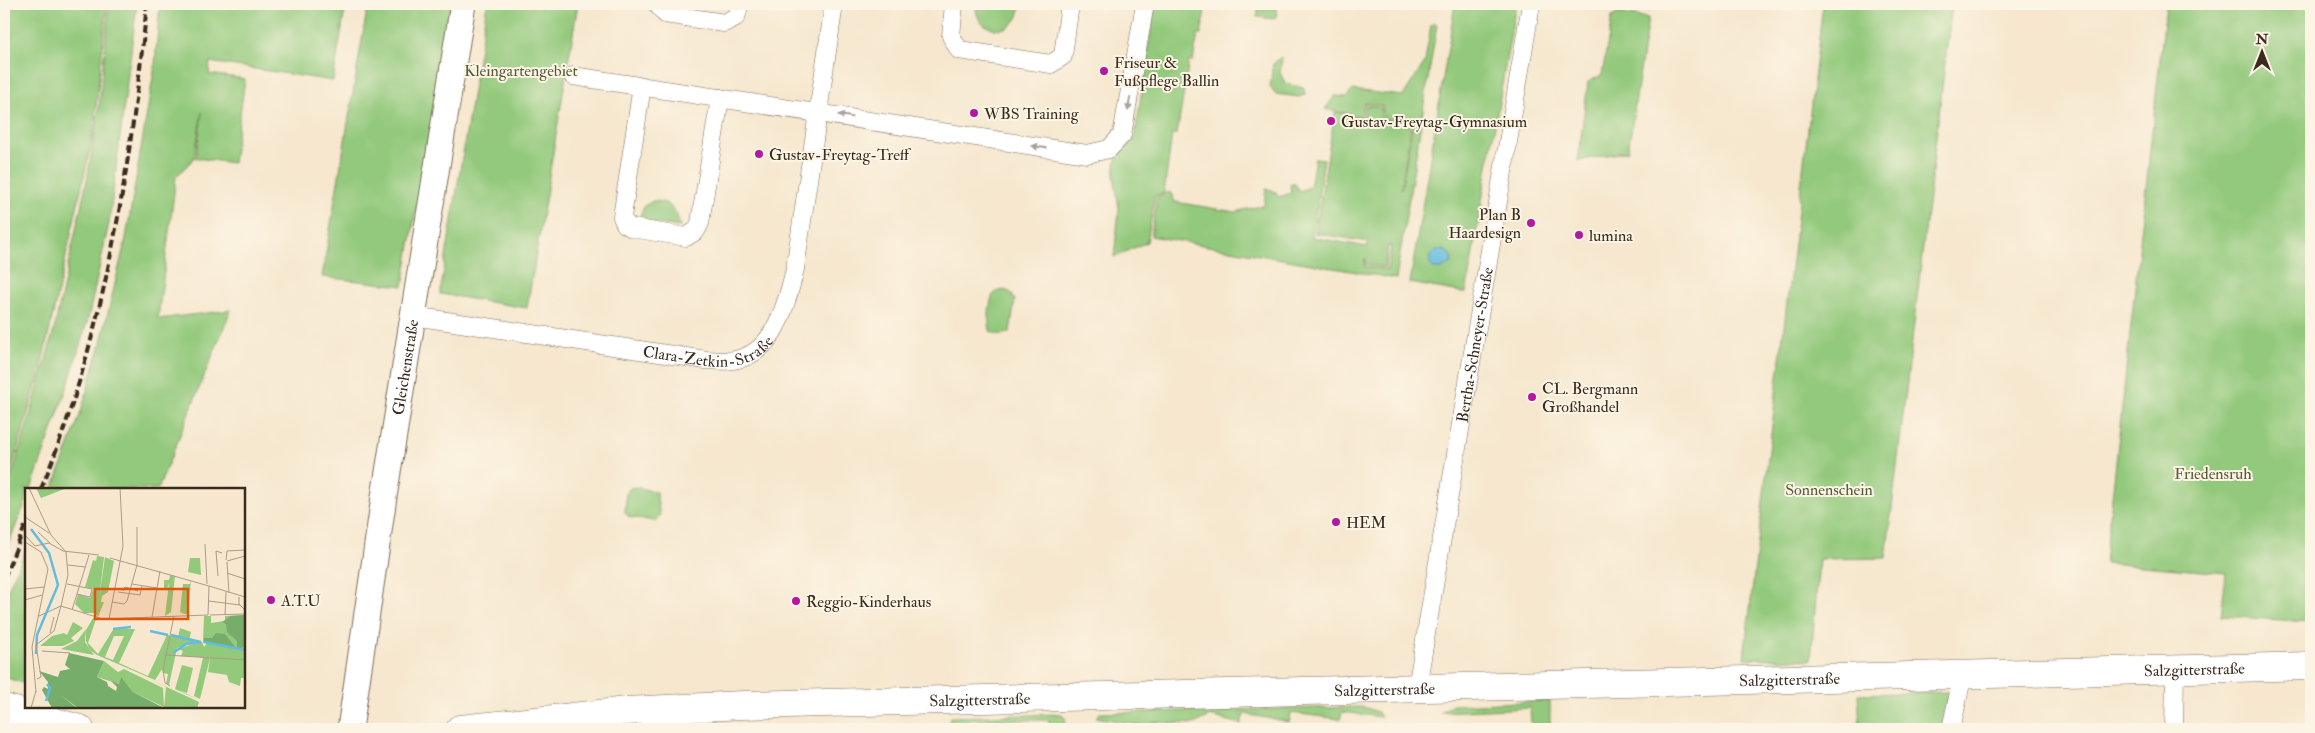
<svg xmlns="http://www.w3.org/2000/svg" width="2315" height="733" viewBox="0 0 2315 733" font-family="'IM FELL Double Pica',serif">
  <style>
    .green { fill: #93c97b; stroke: #677a4c; fill-rule: evenodd }
    .water { fill: #63bce0; stroke: #4f737f }
    .lines { fill: none; stroke-linecap: round; stroke-linejoin: round }
    .street-casing { stroke: #7c6c5c; stroke-width: 19 }
    .secondary-casing { stroke: #7c6c5c; stroke-width: 27 }
    .primary-casing { stroke: #7c6c5c; stroke-width: 29 }
    .street { stroke: #fff; stroke-width: 18 }
    .secondary { stroke: #fff; stroke-width: 25 }
    .primary { stroke: #fff; stroke-width: 28 }
    .rail { stroke: #3b2a1e; stroke-width: 4; stroke-dasharray: 8 4; stroke-linecap: butt }
    .oneway { fill: #a79f9a }
    .poi-dot { fill: #b5179e; stroke: #fcf5e5; stroke-width: 2 }
    .labels { text-anchor: middle; stroke-width: 4; stroke-linejoin: round; paint-order: stroke }
    .poi-label { font-size: 16px; fill: #3b2a1e; stroke: #fcf5e5; text-anchor: start }
    .park-label { font-size: 16px; fill: #555a3a; stroke: #fcf5e5 }
    .street-label { font-size: 16px; fill: #3b2a1e; stroke: #fcf5e5 }
    .inset-river { fill: none; stroke: #63bce0; stroke-width: 2.5 }
    .inset-road { fill: none; stroke: #ab9b88; stroke-width: 1 }
    .view { fill: #df570d; fill-opacity: 0.15; stroke: #df570d; stroke-width: 2.5 }
    .inset-edge { fill: none; stroke: #3b2a1e; stroke-width: 2.5 }
  </style>
  <rect width="100%" height="100%" fill="#fcf5e5"/>
  <filter id="ink" filterUnits="userSpaceOnUse"><feTurbulence type="fractalNoise" baseFrequency=".02" numOctaves="2"/><feDisplacementMap in="SourceGraphic" scale="10" xChannelSelector="R" yChannelSelector="G"/><feConvolveMatrix kernelMatrix="1 2 1 2 8 2 1 2 1" color-interpolation-filters="sRGB"/></filter>
  <filter id="wash" filterUnits="userSpaceOnUse"><feTurbulence type="fractalNoise" baseFrequency=".0096" numOctaves="4" result="noise"/><feDisplacementMap in="SourceGraphic" scale="20" xChannelSelector="R" yChannelSelector="G"/><feGaussianBlur stdDeviation="1.12" result="paint"/><feColorMatrix in="noise" values="0 0 0 0 0 0 0 0 0 0 0 0 0 0 0 0 0 1.4 0 .05"/><feComposite in="paint" operator="in"/></filter>
  <g filter="url(#wash)">
    <rect width="100%" height="100%" fill="#f6e7ce"/>
    <g class="green">
      <path d="M4 4H107L93 136 40 372 4 495Z"/>
      <path d="M109 4H137L109 223 88 319 67 388 31 489H26V502L4 554V501L30 416 54 330 88 175 99 107Z"/>
      <path d="M160 4H346L333 81 210 62 209 74 245 79 233 163 196 158 202 112 194 158 176 177 158 319 231 310 158 489H53L80 415 100 346 126 238 155 65Z"/>
      <path d="M368 4H451L403 286 322 277Z"/>
      <path d="M487 4H578L527 308 440 294Z"/>
      <path d="M976 4H1020C1021 38 974 37 976 4Z"/>
      <path d="M1155 4H1206L1201 35 1198 34 1193 61H1189L1177 134H1172L1164 193 1155 196 1147 242 1114 257 1119 209 1114 175 1116 159 1135 136Z"/>
      <path d="M1259 4H1278L1276 17 1273 19 1257 17Z"/>
      <path d="M1455 4H1516L1466 293 1410 283Z"/>
      <path d="M1823 4H1952L1886 558 1819 559 1811 660 1744 658Z"/>
      <path d="M2166 4H2311V622L2221 616 2226 573 2105 563Z"/>
      <path d="M1618 13 1648 18 1628 151 1578 161 1588 82 1602 75 1612 17Z"/>
      <path d="M1433 23 1437 24 1396 279 1151 236 1157 197 1170 192 1175 202 1235 212 1264 205 1266 189 1273 190 1279 197 1291 193 1290 185 1294 183 1299 191 1310 187 1315 158 1324 159 1312 237 1367 247 1368 242 1315 233 1335 112 1362 117 1366 105 1381 108 1382 120 1411 125 1401 189 1413 124 1384 119 1382 106 1365 103 1360 116 1325 109 1335 96 1346 97 1353 90 1403 96 1425 62 1431 25ZM1388 246H1391L1387 270 1364 266 1365 258V264L1385 268Z"/>
      <path d="M1281 57 1282 58 1280 73 1286 84 1304 88 1305 95 1300 97 1275 94 1270 87 1273 64Z"/>
      <path d="M653 201C670 201 677 210 680 227L638 221 644 206Z"/>
      <path d="M1004 290 1010 292 1015 300 1010 332 1001 335 991 332C987 325 989 302 993 295 996 291 1000 291 1004 290Z"/>
      <path d="M636 487 656 492 660 516 655 521 629 517 625 513 626 494 630 488Z"/>
      <path d="M26 549V684L4 677V598Z"/>
      <path d="M1949 692 1941 729H1860L1858 694Z"/>
      <path d="M1550 701V729H1536L1531 722 1530 708 1440 712 1453 705Z"/>
      <path d="M1364 707 1378 712 1381 717 1342 712 1340 719 1291 713 1289 722 1244 714 1241 724 1210 716 1194 724 1152 722 1150 727 1096 717 1100 713Z"/>
      <path d="M1062 714 1066 720 1063 729H1050L1049 720H970L969 729H948L950 717Z"/>
    </g>
    <path class="water" d="M1436 250H1442L1450 254 1452 262C1445 267 1436 275 1430 264V256Z"/>
  </g>
  <g filter="url(#ink)">
    <g class="lines">
      <defs>
        <g id="street">
          <path d="M657 4 665 14 724 23 736 17 740 4"/>
          <path d="M954 4 951 36 959 50 1051 64 1063 56 1070 4"/>
          <path d="M573 76 1087 154 1109 149 1122 135 1145 4"/>
          <path d="M642 86 622 217 625 224 632 228 686 237 696 231 700 223 720 98"/>
          <path id="s1" d="M413 316 706 360C719 361 733 362 745 357 777 345 788 298 795 269L834 4"/>
          <path id="s2" d="M1417 688 1531 4"/>
          <path d="M1951 729 1963 674"/>
          <path d="M2174 729 2175 669"/>
        </g>
        <g id="secondary">
          <path id="s3" d="M350 729 384 497 463 4"/>
        </g>
        <g id="primary">
          <path d="M4 708 80 729"/>
          <path id="s4" d="M460 729 627 711 743 705 2311 666"/>
        </g>
      </defs>
      <use href="#street" class="street-casing"/>
      <use href="#secondary" class="secondary-casing"/>
      <use href="#primary" class="primary-casing"/>
      <use href="#street" class="street"/>
      <use href="#secondary" class="secondary"/>
      <use href="#primary" class="primary"/>
      <g class="rail">
        <path d="M41 489C105 335 130 169 147 4"/>
        <path d="M4 578 26 524"/>
      </g>
    </g>
    <defs><path id="oneway-solid" d="M-6-.8H1V-3.2L6.5 0L1 3.2V.8H-6Z" transform="scale(1.25)"/></defs>
    <g class="oneway">
      <use href="#oneway-solid" transform="translate(1129 104) rotate(99)"/>
      <use href="#oneway-solid" transform="translate(845 116) rotate(-171)"/>
      <use href="#oneway-solid" transform="translate(1039 147) rotate(-171)"/>
    </g>
  </g>
  <g class="poi-dot">
    <circle cx="1104" cy="71" r="5"/>
    <circle cx="974" cy="113" r="5"/>
    <circle cx="1331" cy="121" r="5"/>
    <circle cx="759" cy="154" r="5"/>
    <circle cx="1531" cy="223" r="5"/>
    <circle cx="1579" cy="235" r="5"/>
    <circle cx="1532" cy="397" r="5"/>
    <circle cx="1336" cy="522" r="5"/>
    <circle cx="271" cy="600" r="5"/>
    <circle cx="796" cy="601" r="5"/>
  </g>
  <g class="labels">
    <g class="poi-label">
      <text x="1114" y="68">Friseur &amp;<tspan x="1114" dy="18">Fußpflege Ballin</tspan></text>
      <text x="984" y="119">WBS Training</text>
      <text x="1341" y="127">Gustav-Freytag-Gymnasium</text>
      <text x="769" y="160">Gustav-Freytag-Treff</text>
      <text x="1521" y="220" text-anchor="end">Plan B<tspan x="1521" dy="18">Haardesign</tspan></text>
      <text x="1589" y="241">lumina</text>
      <text x="1542" y="394">CL. Bergmann<tspan x="1542" dy="18">Großhandel</tspan></text>
      <text x="1346" y="528">HEM</text>
      <text x="281" y="606">A.T.U</text>
      <text x="806" y="607">Reggio-Kinderhaus</text>
    </g>
    <g class="park-label">
      <text x="521" y="76">Kleingartengebiet</text>
      <text x="2213" y="479">Friedensruh</text>
      <text x="1829" y="495">Sonnenschein</text>
    </g>
    <g class="street-label">
      <text dy="6" stroke="none"><textPath href="#s1" startOffset="300">Clara-Zetkin-Straße</textPath></text>
      <text dy="6" stroke="none"><textPath href="#s2" startOffset="348">Bertha-Schneyer-Straße</textPath></text>
      <text dy="6" stroke="none"><textPath href="#s3" startOffset="366">Gleichenstraße</textPath></text>
      <text dy="6" stroke="none"><textPath href="#s4" startOffset="1736">Salzgitterstraße</textPath></text>
      <text dy="6" stroke="none"><textPath href="#s4" startOffset="1331">Salzgitterstraße</textPath></text>
      <text dy="6" stroke="none"><textPath href="#s4" startOffset="926">Salzgitterstraße</textPath></text>
      <text dy="6" stroke="none"><textPath href="#s4" startOffset="521">Salzgitterstraße</textPath></text>
    </g>
  </g>
  <g transform="translate(25 488)">
    <rect width="220" height="220" fill="#f6e7ce"/>
    <path d="M11 0H42L16 10ZM72 68 79 69 74 112 80 69 89 73 83 104 77 108 76 114H79L73 129 70 125H59L50 116 53 106 65 110 68 101 60 99 68 72 71 73ZM165 70H175L176 87 163 84ZM145 87 150 88 146 124 140 128 144 95 142 101H139V92H144ZM166 92 163 126H159L155 124 158 96H165ZM219 127 220 190H216L215 198 204 194 202 187 183 184 185 170 156 168 158 163 153 161 174 154 152 160 144 197 141 196 143 186 138 185 137 181 130 192 72 167 65 162 61 153V142L68 130 71 131 63 155 73 166 88 142V132V141H110L94 175 123 188 142 147 153 149 155 140 166 144 164 152 177 154 179 159 182 155H178L179 128H186V135L200 133V128ZM89 148H99L88 172 80 169ZM48 134 58 140 46 150 49 153 38 158H15L27 148 39 145 42 147ZM61 141 60 154 69 167 36 161 52 153ZM178 170H185L175 211 169 208ZM79 173 93 184 99 181 138 200 139 219 108 204 96 190 94 196 72 189ZM157 177 168 180 162 205 154 202 174 212 150 201ZM120 189 174 214 172 220 139 219 141 199Z" fill="#93c97b" fill-rule="evenodd"/>
    <path d="M219 127 220 159H217L220 162 212 160V153L202 144 201 136 197 134 206 128ZM191 145 200 146 211 160 179 154V150H187ZM44 165 79 173 72 189 82 194 83 198 91 203 92 199 86 193 94 196 96 189 108 204 139 220H53L34 206 52 220H27L17 202 19 199 23 201V194L14 183 33 189 35 183 45 181 40 177Z" fill="#76ad6b"/>
    <path class="inset-river" d="M6 41 24 65 33 97 12 147 11 166M88 141 106 139M125 143 143 147M146 147 176 154M179 154 220 162M148 165 161 156 174 154M21 213 25 200 22 196"/>
    <path class="inset-road" d="M4 0 26 47 41 64 43 87 36 118M0 29 24 45M13 44 25 55M0 47 10 58 24 55 38 63 74 67M0 54 16 64 23 81 7 159 11 204M180 56 182 96M85 70 184 98M201 72 202 63 220 62M202 73 220 68M202 74 204 105M43 77 60 79M202 85 220 91M193 88 191 63 197 65M42 96 67 101 65 109 52 106M107 96 132 100M100 99 97 102H99L100 99 113 103 108 101M0 101 19 99M93 104 115 107 117 98M214 109V116L220 122M0 112 17 107M184 113 215 117M87 114 99 116 102 113 112 77V39M36 118 78 131 183 127 184 98 220 109M47 122 64 67M185 127 220 126M200 127 201 104M14 128 36 118M127 129 135 83M84 131 98 58 95 0M25 145 29 129M17 163 45 165M141 167 220 172M12 191 16 189 11 157 29 143 36 118M145 198 140 195 138 182 149 128M6 220 11 203"/>
    <path class="view" d="M70 101H163V131H70Z"/>
    <rect width="220" height="220" class="inset-edge"/>
  </g>
  <rect width="2315" height="733" fill="none" stroke="#fcf5e5" stroke-width="20"/>
  <g transform="translate(2262 52)" stroke="#fcf5e5" stroke-width="4" paint-order="stroke">
  <path d="M0-4L9 19L0 12L-9 19Z" fill="#3b2a1e"/>
  <text y="-8" font-size="14" font-weight="bold" text-anchor="middle" fill="#3b2a1e">N</text>
  </g>
</svg>
